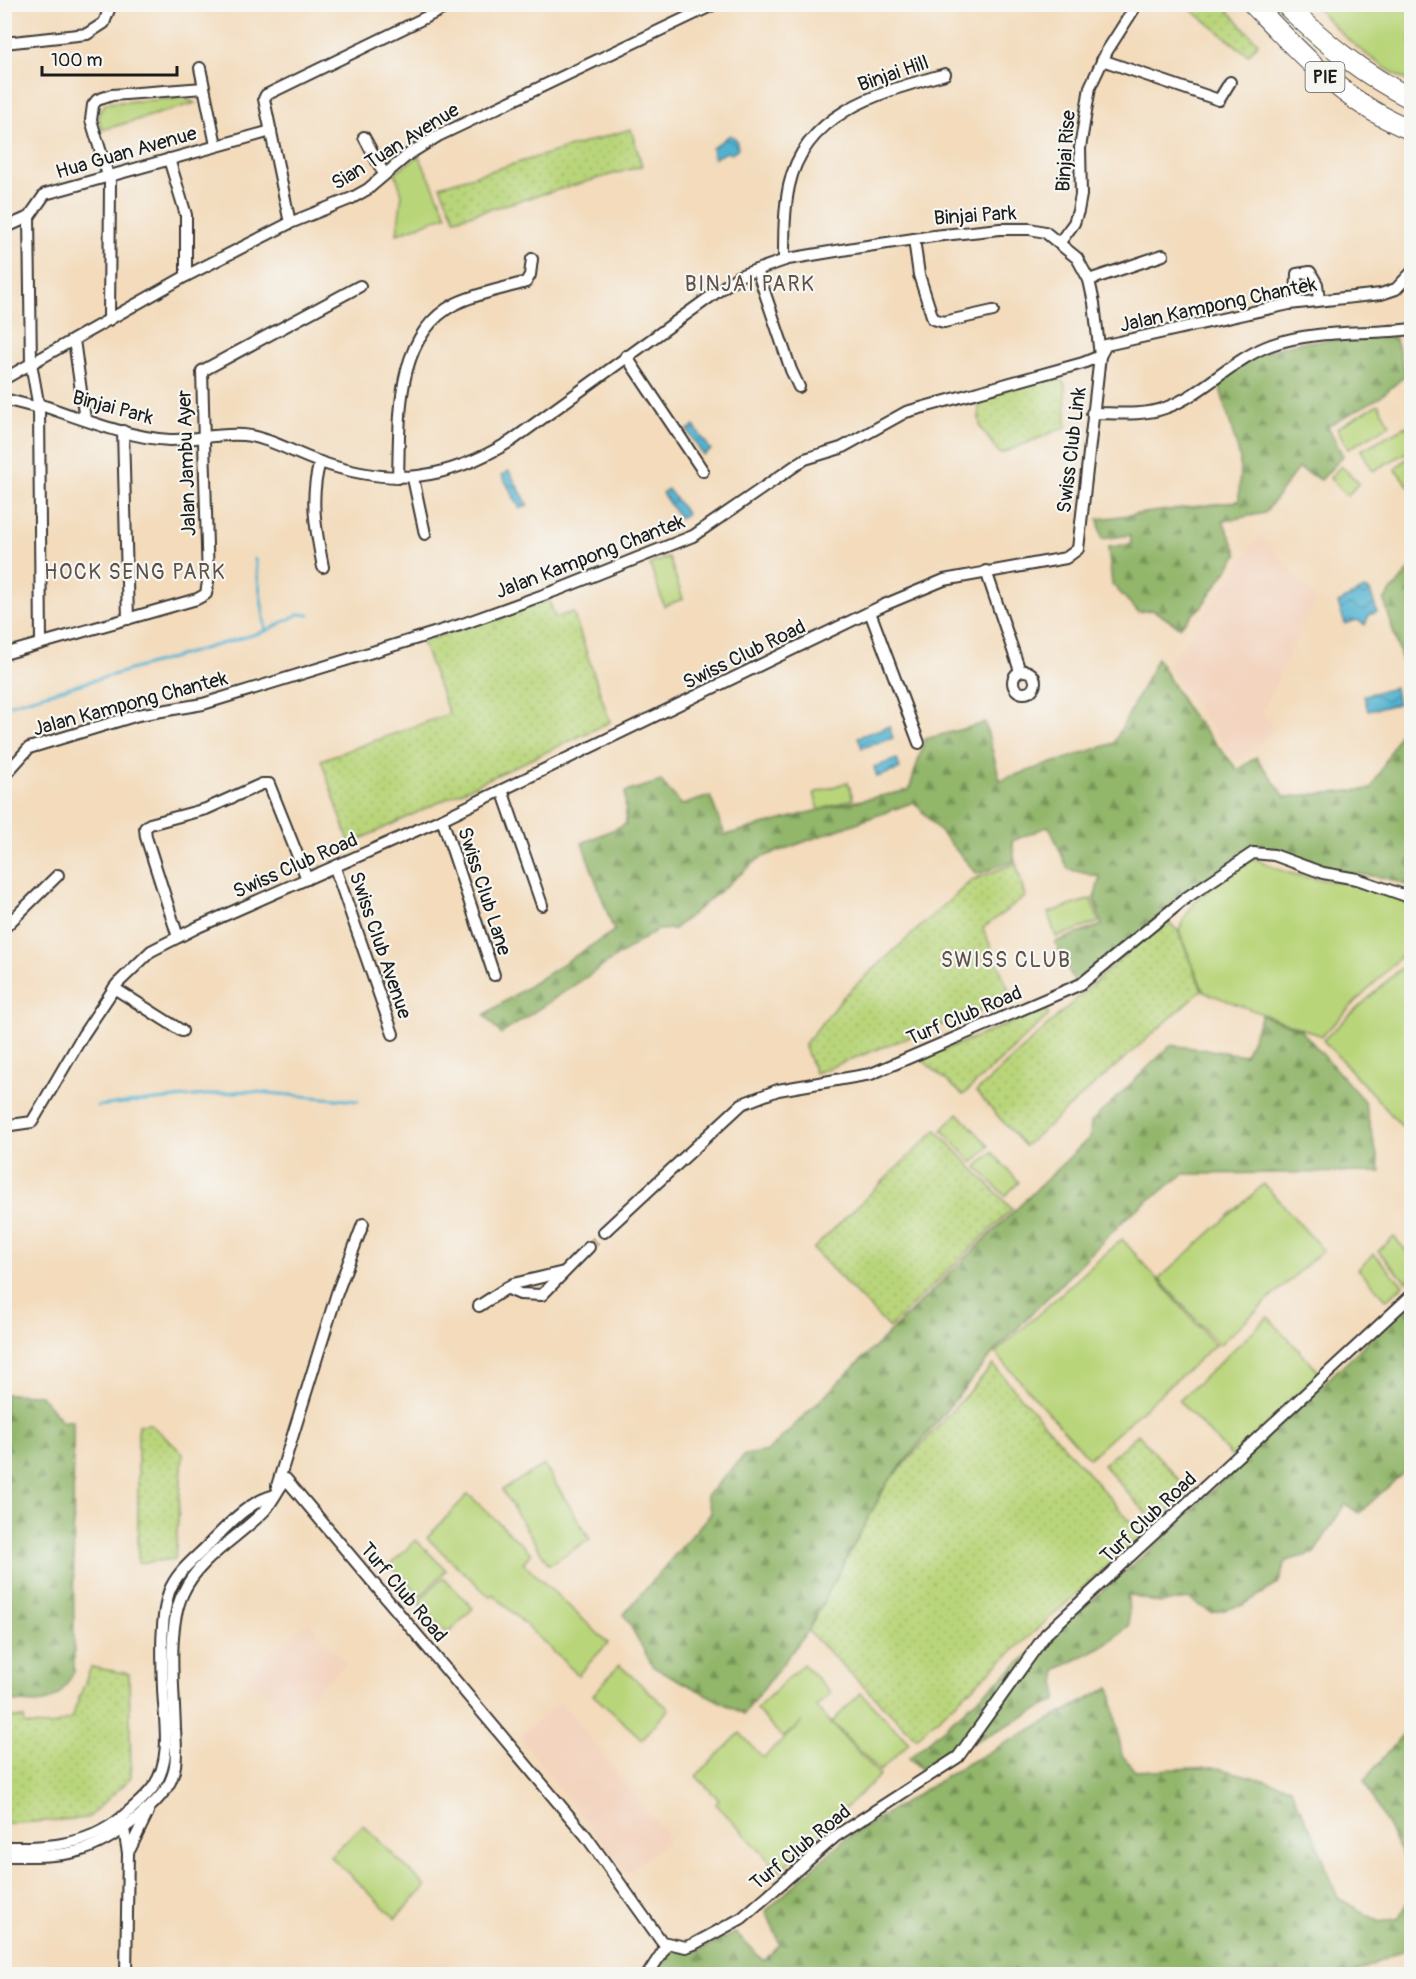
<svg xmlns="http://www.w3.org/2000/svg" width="1416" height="1979" viewBox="0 0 1416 1979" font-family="Pangolin,sans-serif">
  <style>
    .built { fill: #f3d4bf }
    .grass { fill: url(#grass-dots); stroke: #6a784b; stroke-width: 1.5 }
    .forest { fill: url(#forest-firs); stroke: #576943; stroke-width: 1.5 }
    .park { fill: #b9d57a; stroke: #6a784b; stroke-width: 1.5 }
    .water { fill: url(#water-waves); stroke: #366776; stroke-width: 1.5 }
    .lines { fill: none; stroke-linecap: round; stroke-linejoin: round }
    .stream { stroke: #51b2d0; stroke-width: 3 }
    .street-tunnel { stroke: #c8b59c; stroke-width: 10; stroke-dasharray: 10 5; stroke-linecap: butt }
    .street-casing { stroke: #3c3934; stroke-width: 14 }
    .highway-casing { stroke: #3c3934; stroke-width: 22 }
    .street { stroke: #fff; stroke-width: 10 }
    .highway { stroke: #fff; stroke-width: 20 }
    .labels { text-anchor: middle; stroke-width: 4.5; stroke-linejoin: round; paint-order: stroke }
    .shield { fill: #f6f6f2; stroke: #5d5d5c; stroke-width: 1.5 }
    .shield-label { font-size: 18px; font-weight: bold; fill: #1c1c1c }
    .street-label { font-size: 20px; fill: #1c1c1c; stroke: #f6f6f2 }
    .neighbourhood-label { font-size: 21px; letter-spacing: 1.5px; fill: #605148; stroke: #f6f6f2 }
  </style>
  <defs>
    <pattern id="grass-dots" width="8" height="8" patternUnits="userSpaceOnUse" patternTransform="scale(1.5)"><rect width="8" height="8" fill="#b9d57a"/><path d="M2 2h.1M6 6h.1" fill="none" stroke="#9eb669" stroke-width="1.8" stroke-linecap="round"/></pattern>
    <pattern id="forest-firs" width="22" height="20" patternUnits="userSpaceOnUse" patternTransform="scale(1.5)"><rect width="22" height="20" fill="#92b66a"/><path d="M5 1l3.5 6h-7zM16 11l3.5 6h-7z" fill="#769356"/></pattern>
    <pattern id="water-waves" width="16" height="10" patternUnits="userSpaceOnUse" patternTransform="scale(1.5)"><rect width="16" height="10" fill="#51b2d0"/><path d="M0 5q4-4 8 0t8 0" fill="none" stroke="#4290a8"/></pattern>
  </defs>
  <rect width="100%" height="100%" fill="#f6f6f2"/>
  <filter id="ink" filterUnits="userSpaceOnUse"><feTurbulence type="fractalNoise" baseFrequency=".0167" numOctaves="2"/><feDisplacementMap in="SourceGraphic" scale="12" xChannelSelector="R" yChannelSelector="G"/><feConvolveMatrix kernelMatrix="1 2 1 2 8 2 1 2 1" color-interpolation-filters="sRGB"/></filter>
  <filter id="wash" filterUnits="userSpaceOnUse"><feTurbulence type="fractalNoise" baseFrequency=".008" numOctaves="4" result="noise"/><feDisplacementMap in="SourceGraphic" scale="24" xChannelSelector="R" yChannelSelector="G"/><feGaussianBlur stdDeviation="1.35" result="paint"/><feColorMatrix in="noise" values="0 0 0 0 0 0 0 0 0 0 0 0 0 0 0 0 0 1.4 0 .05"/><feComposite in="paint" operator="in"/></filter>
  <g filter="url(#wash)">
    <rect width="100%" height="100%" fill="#f3dbbc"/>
    <g class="built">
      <path d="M1260 535 1316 599 1262 712 1275 731 1237 762 1167 667Z"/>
      <path d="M308 1621 346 1664 288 1717 245 1675Z"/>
      <path d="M561 1702 670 1839 627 1873 519 1736Z"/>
    </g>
    <g class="grass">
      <path d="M1185 5H1223L1258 43 1248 55Z"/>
      <path d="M631 129 642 166 455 219 440 186Z"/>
      <path d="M1053 374 1065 384 1066 427 1000 454 980 427 978 399Z"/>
      <path d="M549 600 555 618 573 612 610 722 350 844 321 760 449 714 422 642Z"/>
      <path d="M1016 863 1025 897 983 928 1012 998 815 1073 804 1045 844 996 972 880Z"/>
      <path d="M1164 918 1178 931 1202 990 1025 1146 976 1092Z"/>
      <path d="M1046 1009 1049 1015 963 1095 921 1059Z"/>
      <path d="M936 1130 1012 1209 889 1328 813 1249Z"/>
      <path d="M993 1365 1142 1535 916 1738 808 1631 887 1483Z"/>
      <path d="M150 1424 183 1453 175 1559 138 1563V1425Z"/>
      <path d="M1138 1434 1190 1492 1155 1523 1103 1465Z"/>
      <path d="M91 1667 129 1674 131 1777 88 1818 5 1824V1718H24L25 1725 51 1726 71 1719Z"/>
    </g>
    <g class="forest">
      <path d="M1395 337 1406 375 1379 398 1328 426 1343 456 1321 480 1298 468 1265 513 1223 521 1238 554 1202 606 1179 627 1153 610 1138 612 1112 584 1108 547 1131 544 1130 535 1102 539 1098 519 1239 501 1240 458 1218 381 1261 353 1300 342Z"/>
      <path d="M1411 568V691L1384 600Z"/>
      <path d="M1157 658 1189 712 1238 770 1256 757 1285 797 1371 789 1411 711V887L1387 878 1318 869 1256 845 1197 886 1075 983 1055 942 1102 925 1094 899 1100 877 1068 869 1049 826 1012 841 1015 861 977 874 914 802 760 858 674 929 657 930 501 1034 484 1015 614 931 582 843 626 824 625 792 661 781 682 805 710 796 725 835 838 805 909 790 925 739 985 723 1000 780 1114 743Z"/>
      <path d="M1262 1015 1300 1029 1364 1101 1381 1172 1184 1174 1129 1215 994 1352 887 1483 807 1632 744 1714 653 1667 624 1614 711 1513 706 1496 745 1455 768 1451 1090 1137 1091 1122 1171 1045 1245 1055Z"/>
      <path d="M1411 1300V1466L1359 1513 1345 1504 1314 1553 1286 1561 1278 1584 1243 1605 1212 1613 1189 1599 1160 1603 1128 1595 1129 1626 1106 1644 1056 1670 1057 1700 921 1769 909 1758 1151 1549Z"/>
      <path d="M5 1394 41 1395 62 1421H73L74 1672C53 1710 44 1703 5 1701Z"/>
      <path d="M1110 1687 1122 1755 1135 1771 1214 1767 1290 1787 1316 1840 1338 1898 1380 1922 1399 1918 1411 1897V1947L1352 1974H659L670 1951 699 1950 735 1933 764 1961 780 1944 766 1911 842 1841 963 1766Z"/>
      <path d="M1411 1724V1872L1364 1781Z"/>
    </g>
    <g class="park">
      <path d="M1314 5H1411V83C1373 63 1342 37 1314 5Z"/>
      <path d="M184 98 195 103 102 130 98 115 106 103Z"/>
      <path d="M419 156 447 215 397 234 402 194 395 172Z"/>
      <path d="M1378 404 1390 425 1348 449 1337 428Z"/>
      <path d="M1406 426 1411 436V450L1373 471 1361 450Z"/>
      <path d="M1411 455V489L1395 469Z"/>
      <path d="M1341 466 1359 483 1347 496 1330 478Z"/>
      <path d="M669 557 683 599 664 606 650 564Z"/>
      <path d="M848 782 853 799 819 810 814 793Z"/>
      <path d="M1254 858C1265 863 1277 870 1289 873 1329 885 1376 879 1411 906V946L1322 1036 1204 992 1179 931C1193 892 1221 881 1254 858Z"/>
      <path d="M1091 899 1099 922 1056 937 1048 913Z"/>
      <path d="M1411 959V1136L1323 1040Z"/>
      <path d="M958 1113 989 1146 973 1163 942 1130Z"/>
      <path d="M992 1152 1019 1182 1005 1196 977 1167Z"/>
      <path d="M1264 1184 1323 1250 1219 1345 1159 1279Z"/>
      <path d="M1394 1237 1411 1256V1278L1406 1282 1378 1251Z"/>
      <path d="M1122 1239 1215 1345 1089 1458 995 1353Z"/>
      <path d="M1374 1254 1403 1285 1387 1300 1358 1269Z"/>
      <path d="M1268 1317 1320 1373 1232 1457 1179 1401Z"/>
      <path d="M544 1465 590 1539 549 1565 502 1490Z"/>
      <path d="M468 1494 531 1553 523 1563 608 1643 578 1675 493 1594 490 1597 427 1538Z"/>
      <path d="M416 1540 446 1570 421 1596 390 1565Z"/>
      <path d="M443 1577 473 1608 448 1634 418 1602Z"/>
      <path d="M803 1664 831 1693 816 1707 880 1775 779 1871 716 1804 719 1800 696 1776 740 1733 763 1758 803 1721 783 1738 756 1709Z"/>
      <path d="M619 1665 669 1709 642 1739 593 1695Z"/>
      <path d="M861 1693 909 1743 880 1771 832 1722Z"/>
      <path d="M363 1825 426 1887 395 1918 330 1856Z"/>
    </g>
    <g class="water">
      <path d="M730 135 736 139 738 148 731 154 727 152 714 158 712 148Z"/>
      <path d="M694 426 711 450 703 455 687 430Z"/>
      <path d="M509 471 528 505 520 509 502 475Z"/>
      <path d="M668 489 687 514 680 519 662 493Z"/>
      <path d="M1364 589 1370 591 1377 612 1369 615 1365 625 1357 620 1345 624 1338 603Z"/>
      <path d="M1395 688 1398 704 1368 711 1364 695Z"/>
      <path d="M889 726 893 738 862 748 858 737Z"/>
      <path d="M897 759 900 769 877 777 874 767Z"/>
    </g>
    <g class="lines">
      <g class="stream">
        <path d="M255 559 266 631"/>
        <path d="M4 706 266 631 299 614 309 615"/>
        <path d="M97 1106 245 1091 358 1101"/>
      </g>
    </g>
  </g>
  <g filter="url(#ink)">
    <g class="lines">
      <path class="street-tunnel" d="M589 1247 604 1232"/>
      <defs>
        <g id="street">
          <path d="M4 43 87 34 104 23 111 4"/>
          <path d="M1102 60 1219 100 1230 82"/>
          <path d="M200 68 216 145"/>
          <path d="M364 137 384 174"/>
          <path d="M169 159 186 215V276"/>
          <path d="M29 217 31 363 39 408 41 643"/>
          <path d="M290 223 264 99 266 95 453 4"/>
          <path d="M4 228 29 217 45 194 271 131"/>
          <path d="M914 239 919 275 933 319 944 322 993 311"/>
          <path d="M1060 242 1074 223 1078 211 1081 195 1080 148 1090 87 1107 51 1137 4"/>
          <path d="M784 260C784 236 784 210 789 186 805 111 882 92 945 74"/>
          <path d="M757 270 791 370 799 387"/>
          <path d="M1089 280 1163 255"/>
          <path d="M1296 303 1297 274 1310 272 1317 284 1319 300"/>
          <path d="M109 320 110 182 91 120 93 105 97 100 112 95 204 88"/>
          <path d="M74 340 85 420"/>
          <path d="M626 356 703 471"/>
          <path d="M4 379 186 276 290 223 352 198 368 189 409 154 438 136 715 4"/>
          <path d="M4 399 39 408"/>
          <path d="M1092 413C1116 413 1143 416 1165 408 1204 394 1232 359 1271 345 1315 329 1366 335 1412 329"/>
          <path d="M123 431 128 619"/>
          <path d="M320 462C309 498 316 531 323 567"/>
          <path d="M398 478C400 419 394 336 455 304 477 293 503 289 526 282L530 275 532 259"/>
          <path d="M413 478 425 534"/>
          <path d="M986 571 1020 671"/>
          <path d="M870 612 919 743"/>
          <path d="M4 654 197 599 206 594 208 582 202 371 360 286"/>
          <circle cx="1024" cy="682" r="11"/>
          <path d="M4 776 29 748 138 715 203 704 460 625 560 589 693 536 805 459 841 448 906 412 1083 363 1100 356 1106 345 1289 304 1381 294 1396 289 1412 272"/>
          <path d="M502 790 542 905"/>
          <path d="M442 819 494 975"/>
          <path d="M335 868 393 1034"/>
          <path d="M4 928 58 875"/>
          <path d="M178 937 146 837 145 828 150 824 206 809 262 784H269L307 879"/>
          <path d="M114 988 182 1031"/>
          <path d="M4 1126 32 1122 83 1035 117 984 151 951 198 927 442 819 884 605 944 580 1066 558 1078 549 1100 356 1094 303 1089 280 1077 258 1045 232 1030 229H1000L934 236 854 248 788 259 739 276 511 441C445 481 393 487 320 462 295 454 269 437 243 435 218 433 194 440 170 440 128 438 77 417 38 404"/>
          <path d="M604 1232 742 1104 778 1090 871 1074 1081 984 1186 898 1253 853 1274 855 1323 873 1357 879 1412 898"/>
          <path d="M506 1288 520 1294 542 1295 589 1247"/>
          <path d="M479 1306 513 1284 564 1272"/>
          <path d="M277 1486 337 1293 363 1224"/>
          <path d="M123 1823 128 1853 126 1974"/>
          <path d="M4 1847C51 1848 93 1845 128 1812 137 1804 147 1796 154 1786 173 1757 164 1720 163 1688 162 1658 160 1620 169 1592 177 1570 198 1557 213 1540 231 1522 250 1501 275 1495"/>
          <path d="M130 1849 148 1812"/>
          <path d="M4 1856C64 1856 87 1858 136 1819 149 1808 162 1797 170 1782 178 1766 176 1746 175 1729 174 1690 166 1628 183 1593 199 1557 240 1537 266 1509 273 1500 279 1488 286 1479L586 1836 662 1942 686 1947 694 1944 742 1918 836 1836 958 1757 1046 1634 1412 1295"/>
          <path d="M648 1974 665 1948"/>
        </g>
        <g id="highway">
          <path d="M1253 4C1301 54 1346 105 1412 130"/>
          <path d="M1285 4C1326 44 1361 73 1412 99"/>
        </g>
      </defs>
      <use href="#street" class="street-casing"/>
      <use href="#highway" class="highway-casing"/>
      <use href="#street" class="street"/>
      <use href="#highway" class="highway"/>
    </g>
  </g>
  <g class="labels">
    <rect class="shield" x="1305.5" y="62" width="39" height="30" rx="4.5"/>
    <g class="shield-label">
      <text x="1325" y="83">PIE</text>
    </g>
    <g class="street-label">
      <text transform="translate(893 73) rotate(-19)" y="7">Binjai Hill</text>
      <text transform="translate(395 146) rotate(-32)" y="7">Sian Tuan Avenue</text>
      <text transform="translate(1065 151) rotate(-86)" y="7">Binjai Rise</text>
      <text transform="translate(126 152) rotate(-16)" y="7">Hua Guan Avenue</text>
      <text transform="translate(975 215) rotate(-4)" y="7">Binjai Park</text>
      <text transform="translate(1218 304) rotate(-12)" y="7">Jalan Kampong Chantek</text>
      <text transform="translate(113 407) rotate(15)" y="7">Binjai Park</text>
      <text transform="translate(1071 450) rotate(-83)" y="7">Swiss Club Link</text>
      <text transform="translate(186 463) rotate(-92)" y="7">Jalan Jambu Ayer</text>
      <text transform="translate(590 556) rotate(-21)" y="7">Jalan Kampong Chantek</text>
      <text transform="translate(744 654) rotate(-26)" y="7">Swiss Club Road</text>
      <text transform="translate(130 703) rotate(-15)" y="7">Jalan Kampong Chantek</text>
      <text transform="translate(295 865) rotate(-24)" y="7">Swiss Club Road</text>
      <text transform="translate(485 891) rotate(72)" y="7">Swiss Club Lane</text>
      <text transform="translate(381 945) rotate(71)" y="7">Swiss Club Avenue</text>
      <text transform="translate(964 1015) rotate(-23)" y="7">Turf Club Road</text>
      <text transform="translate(1148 1517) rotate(-43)" y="7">Turf Club Road</text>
      <text transform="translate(404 1592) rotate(50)" y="7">Turf Club Road</text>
      <text transform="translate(800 1847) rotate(-39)" y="7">Turf Club Road</text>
    </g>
    <g class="neighbourhood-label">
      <text x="750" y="291">BINJAI PARK</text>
      <text x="135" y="579">HOCK SENG PARK</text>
      <text x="1006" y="967">SWISS CLUB</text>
    </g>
  </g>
  <rect width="1416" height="1979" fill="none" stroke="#f6f6f2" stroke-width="24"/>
  <path d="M42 66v9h135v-9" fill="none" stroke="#1c1c1c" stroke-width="3"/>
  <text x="51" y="66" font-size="18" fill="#1c1c1c" stroke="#f6f6f2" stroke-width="4.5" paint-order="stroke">100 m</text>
</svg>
